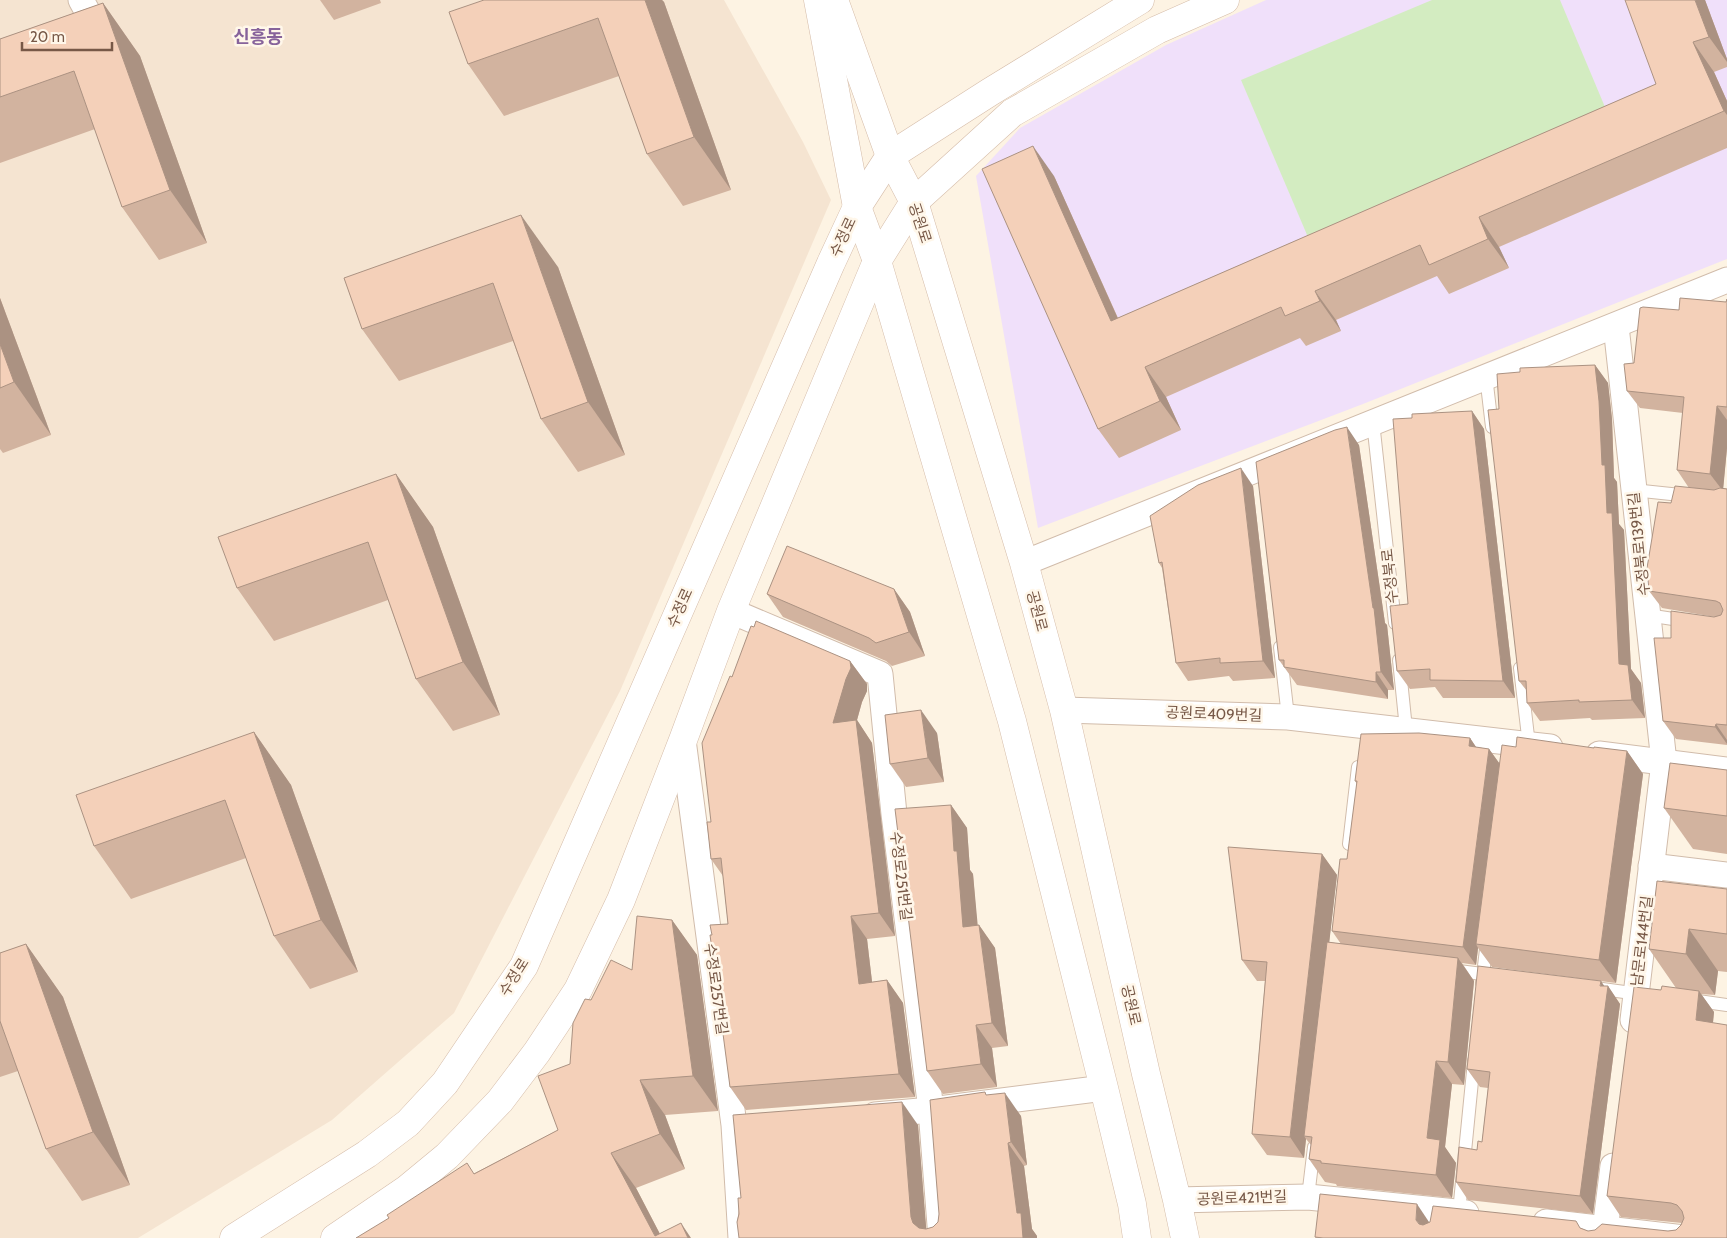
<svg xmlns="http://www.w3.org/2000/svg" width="1727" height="1238" viewBox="0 0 1727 1238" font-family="Cabin,'Noto Sans KR',sans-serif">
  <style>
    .residential { fill: #f5e4d1 }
    .education { fill: #f0e0fa }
    .green { fill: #d3ecc1 }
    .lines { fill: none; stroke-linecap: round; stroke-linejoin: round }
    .lane-casing { stroke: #d1bcab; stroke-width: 14 }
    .street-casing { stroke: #d1bcab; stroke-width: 27 }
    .secondary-casing { stroke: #d5bca9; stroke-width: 29 }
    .lane { stroke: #fff; stroke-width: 12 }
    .street { stroke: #fff; stroke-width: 25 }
    .secondary { stroke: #fff; stroke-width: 28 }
    .wall { fill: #d2b39f }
    .shaded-wall { fill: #ab9282 }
    .building { fill: #f4d0b9; stroke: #ab9282 }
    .labels { text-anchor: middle; stroke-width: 5; stroke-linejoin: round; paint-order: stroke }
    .street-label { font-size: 15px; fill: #775847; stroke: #fff7ea }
    .quarter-label { font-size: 18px; font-weight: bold; fill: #87639b; stroke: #fff7ea }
  </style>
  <rect width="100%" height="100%" fill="#fdf3e3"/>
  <path class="residential" d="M0 0H724L803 142 831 200 620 691 454 1013 332 1120 138 1238H0Z"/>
  <path class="education" d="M1266 0H1727V259L1363 404 1038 528 976 176 1020 128 1166 45Z"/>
  <path class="green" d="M1432 0H1560L1618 138 1319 263 1241 80Z"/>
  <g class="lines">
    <defs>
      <g id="lane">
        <path d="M1486 376 1492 427"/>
        <path d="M1373 422 1395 623"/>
        <path d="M1633 490 1690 496"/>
        <path d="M1647 615 1686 621"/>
        <path d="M1280 647 1288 717"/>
        <path d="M1399 660 1406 729"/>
        <path d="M1520 668 1529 745"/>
        <path d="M1349 844 1358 767"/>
        <path d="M1451 970 1490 975"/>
        <path d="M1482 983 1487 941"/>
        <path d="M1595 988 1639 994"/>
        <path d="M1691 1000 1727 1005"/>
        <path d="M1308 1197 1314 1147"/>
        <path d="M1459 1212 1474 1061"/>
      </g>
      <g id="street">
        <path d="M81 0 96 27"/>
        <path d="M1616 326 1664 762 1633 1020"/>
        <path d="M1024 563 1727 280"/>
        <path d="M731 611 880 674 894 814 931 1110 941 1238"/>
        <path d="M1064 710 1288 717 1550 747"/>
        <path d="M683 740 734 1125 741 1238"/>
        <path d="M1599 754 1727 770"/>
        <path d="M1651 866 1727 875"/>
        <path d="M875 1115 931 1110 1104 1088"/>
        <path d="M1177 1200 1308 1197 1466 1213"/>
        <path d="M1546 1222 1684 1238"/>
        <path d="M1604 1238 1613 1166"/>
      </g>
      <g id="secondary">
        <path d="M818 0 857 207 877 261 1012 721 1104 1088 1132 1204 1137 1238"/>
        <path d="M834 0 890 156 914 202 1024 563 1064 710 1146 1074 1177 1200 1185 1238"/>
        <path d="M234 1238 367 1154 408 1123 445 1083 524 966 831 263 857 207 890 156 990 92 1140 0"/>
        <path d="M335 1238 407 1189 447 1156 500 1101 537 1052 578 990 621 900 683 740 731 611 877 261 914 202 1012 113 1157 30 1225 0"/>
      </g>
    </defs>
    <use href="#lane" class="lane-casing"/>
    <use href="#street" class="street-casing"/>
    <use href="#secondary" class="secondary-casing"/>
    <use href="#lane" class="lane"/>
    <use href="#street" class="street"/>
    <use href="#secondary" class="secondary"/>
  </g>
  <g class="wall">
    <path d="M320 0H380L381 3 334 20Z"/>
    <path d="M484 0H662L664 2 731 190 683 206 647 154 619 76 504 116 468 64Z"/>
    <path d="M1705 0 1727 59V67L1714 72 1727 101V148L1499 247 1509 268 1449 294 1437 276 1336 320 1341 331 1306 346 1300 338 1166 397 1181 430 1119 458 1098 429 1054 176 1118 318 1656 84Z"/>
    <path d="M103 3 140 56 207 243 159 260 122 207 95 129 0 163V39Z"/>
    <path d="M558 267 625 455 578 472 541 419 513 341 399 381 362 329 344 278Z"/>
    <path d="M0 298 51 435 3 453 0 449Z"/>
    <path d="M1727 299V448L1723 488 1727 489V745L1676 739 1663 721 1671 638 1715 617 1662 608 1649 591 1689 488 1677 470 1683 413 1640 408 1627 391 1634 363 1679 310 1726 302Z"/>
    <path d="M1595 365 1608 383 1612 419 1614 478 1617 482 1619 524 1624 530 1631 669 1641 683 1645 718 1592 720 1590 718 1540 721 1527 703V691L1519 681 1499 409 1520 372Z"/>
    <path d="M1472 411 1484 429 1515 698H1443L1435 687 1410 689 1397 671 1408 604 1412 418Z"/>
    <path d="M1359 445 1385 623 1387 625 1394 690H1388V699L1297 685 1279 660Z"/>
    <path d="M396 474 433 527 500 715 453 731 416 679 388 600 274 641 237 588Z"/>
    <path d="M1253 486 1275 678 1233 681 1229 676 1188 681 1176 663 1162 568 1159 563Z"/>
    <path d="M894 589 910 612 925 656 892 666 886 661 783 617 767 594Z"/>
    <path d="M850 661 867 684V691L862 702 857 720 872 743 895 936 867 939 872 982 887 980 903 1003 915 1097 746 1110 730 1087 712 935 728 924 723 876 711 859V822L732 677Z"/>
    <path d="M254 732 291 785 358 972 310 989 274 936 246 858 131 899 94 846Z"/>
    <path d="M937 733 944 782 906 787 890 764Z"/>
    <path d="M1470 738 1476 747 1489 749 1499 763 1516 747 1594 748 1627 751 1643 774 1616 983 1492 967 1478 948 1476 965 1462 963 1474 981 1464 1085 1452 1084 1445 1147 1456 1163 1452 1198 1337 1186 1336 1184 1325 1182 1309 1159 1311 1145 1306 1139 1304 1158 1267 1155 1252 1134 1265 981H1257L1242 960 1322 854 1337 875 1329 942 1341 944 1332 931 1347 859 1357 784 1355 781Z"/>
    <path d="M1727 770V854L1693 849 1664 808Z"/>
    <path d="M951 805 967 828 970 870 973 874 977 925H979L995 948 1008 1046 992 1048 997 1087 943 1094 927 1071Z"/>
    <path d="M1727 889V972L1718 971 1715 995 1701 994 1714 1012 1713 1023 1727 1238H1316L1315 1237 1429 1222 1581 1228 1588 1231H1668L1676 1230 1681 1225 1682 1223 1621 1217 1607 1196 1661 990 1676 988 1649 949Z"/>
    <path d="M672 920 697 955 718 1111 665 1115 685 1169 636 1188 660 1234 356 1238 475 1173 558 1130 570 1064 591 1000 632 970Z"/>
    <path d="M26 944 63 997 130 1185 82 1201 46 1149 18 1071 0 1077V953Z"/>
    <path d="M1604 986H1608L1620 1004 1593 1214 1468 1200 1456 1182 1482 1142 1488 1088 1480 1087 1467 1069Z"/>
    <path d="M987 1095 1021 1116 1027 1165 1024 1166 1032 1229 1037 1236 737 1222 741 1198 918 1125 926 1229 933 1227 938 1222Z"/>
  </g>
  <g class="shaded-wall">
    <path d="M645 0H662L664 2 731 190 694 137Z"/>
    <path d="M1695 0H1705L1727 59V62L1709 37Z"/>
    <path d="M103 3 140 56 207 243 170 190Z"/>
    <path d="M1693 42 1714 72 1727 101V115L1724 111Z"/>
    <path d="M1033 146 1054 176 1132 350 1111 321Z"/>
    <path d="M521 215 558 267 625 455 588 402Z"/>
    <path d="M1479 217 1499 247 1509 268 1488 239Z"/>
    <path d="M1315 291 1336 320 1341 331 1320 301Z"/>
    <path d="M0 298 51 435 14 382 0 344Z"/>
    <path d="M1595 365 1608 383 1612 419 1614 478 1617 482 1619 524 1624 530 1631 669 1641 683 1645 718 1632 700 1619 664 1607 513 1602 465Z"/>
    <path d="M1145 367 1166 397 1181 430 1160 401Z"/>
    <path d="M1717 406 1727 420V448L1723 491 1710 474Z"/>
    <path d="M1472 411 1484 429 1515 698 1503 681Z"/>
    <path d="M1347 427 1359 445 1385 623 1387 625 1394 690 1381 672 1373 608Z"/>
    <path d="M1241 468 1253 486 1275 678 1263 661Z"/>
    <path d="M396 474 433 527 500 715 463 662Z"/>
    <path d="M894 589 910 612 925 656 909 632Z"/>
    <path d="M850 661 867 684V691L862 702 857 720 872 743 895 936 879 913 833 723Z"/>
    <path d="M1376 672 1388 690V699L1376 682Z"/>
    <path d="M921 710 937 733 944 782 928 758Z"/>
    <path d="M1716 724 1727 740V744L1715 727Z"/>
    <path d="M254 732 291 785 358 972 321 920Z"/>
    <path d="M1470 738 1482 756 1469 746Z"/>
    <path d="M1489 749 1502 767 1476 944 1478 948 1476 965 1463 947Z"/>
    <path d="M1627 751 1643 774 1616 983 1599 960Z"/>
    <path d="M951 805 967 828 970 870 973 874 980 950 963 927 954 851Z"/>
    <path d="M1322 854 1337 875 1307 1136H1304L1306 1139 1304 1158 1290 1137Z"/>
    <path d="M851 916 867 939 875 1007 859 984Z"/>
    <path d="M672 920 697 955 718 1111 693 1076Z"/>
    <path d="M979 925 995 948 1008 1046 992 1023Z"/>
    <path d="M1689 929 1718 971 1715 995 1686 954Z"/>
    <path d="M26 944 63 997 130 1185 93 1132Z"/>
    <path d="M1458 958 1474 981 1464 1085 1448 1062Z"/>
    <path d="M887 980 903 1003 915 1097 899 1074Z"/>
    <path d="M1601 981 1607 990 1608 986 1620 1004 1593 1214 1580 1196Z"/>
    <path d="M1699 991 1714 1012 1711 1041 1696 1020Z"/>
    <path d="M976 1025 992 1048 997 1087 981 1064Z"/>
    <path d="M1436 1061 1452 1084 1445 1147 1456 1163 1452 1198 1436 1175 1427 1138Z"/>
    <path d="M640 1080 665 1115 685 1169 660 1134Z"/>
    <path d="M1005 1093 1021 1116 1027 1165 1011 1142Z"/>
    <path d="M902 1102 918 1125 927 1238 913 1223 911 1217Z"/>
    <path d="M1008 1143 1024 1166 1032 1229 1037 1236V1238H1023L1017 1213Z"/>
    <path d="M611 1153 636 1188 662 1238H656Z"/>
    <path d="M1417 1204 1431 1225V1238L1416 1220Z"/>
    <path d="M681 1223 691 1238H688Z"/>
  </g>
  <g class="building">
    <path d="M484 0H645L694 137 647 154 598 18 468 64 449 12Z"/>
    <path d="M1625 0H1695L1709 37 1693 42 1724 111 1479 217 1488 239 1429 265 1420 245 1315 291 1320 301 1285 316 1281 307 1145 367 1160 401 1098 429 982 169 1033 146 1111 321 1656 84Z"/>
    <path d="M103 3 170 190 122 207 74 71 0 97V39Z"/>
    <path d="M521 215 588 402 541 419 493 283 362 329 344 278Z"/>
    <path d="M1680 298 1726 302 1727 299V407L1717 406 1710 474 1677 470 1684 397 1627 391 1624 364 1634 363 1640 308 1643 307 1679 310Z"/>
    <path d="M0 344 14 382 0 388Z"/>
    <path d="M1595 365 1599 401 1602 465H1605L1607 513H1612L1619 664 1628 665 1632 700 1579 702V700L1527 703 1526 681H1519L1488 410 1499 409 1497 374 1520 372V368Z"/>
    <path d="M1472 411 1503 681 1430 680V669L1397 671 1390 606 1408 604 1393 419 1412 418V414Z"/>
    <path d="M1347 427 1373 608H1374L1381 672H1376V682L1284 667V660H1279L1256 462 1335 430Z"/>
    <path d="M1241 468 1263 661 1220 663V658L1176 663 1162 562 1159 563 1150 516 1198 485Z"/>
    <path d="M396 474 463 662 416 679 368 542 237 588 218 537Z"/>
    <path d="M1675 486 1714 490 1720 488 1727 489V725L1716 724 1715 727 1663 721 1654 638H1671V611L1714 617 1721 615 1723 610 1720 603 1716 601 1649 591 1647 568 1658 502 1671 503Z"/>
    <path d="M787 546 894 589 909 632 876 643 869 638 767 594Z"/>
    <path d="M756 621 850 661 851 668 846 679 833 723 856 720 879 913 851 916 859 984 887 980 899 1074 730 1087 710 935H712L710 925 728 924 721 858 711 859 707 822H711L702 743 730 676 732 677 751 626 754 627Z"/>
    <path d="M921 710 928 758 890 764 885 715Z"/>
    <path d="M254 732 321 920 274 936 225 800 94 846 76 795Z"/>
    <path d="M1419 733 1470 738 1469 746 1489 749 1463 947 1332 931 1340 859H1347L1357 781H1355L1361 734Z"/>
    <path d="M1517 737 1594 748V747L1627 751 1599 960 1476 944 1502 745 1516 747Z"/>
    <path d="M1670 763 1727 770V816L1664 808Z"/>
    <path d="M951 805 954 851H957L963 927 979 925 992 1023 976 1025 981 1064 927 1071 895 809Z"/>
    <path d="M1228 847 1322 854 1290 1137 1252 1134 1267 962 1242 960Z"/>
    <path d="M1657 881 1727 889V934L1689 929 1686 954 1649 949Z"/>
    <path d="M637 916 672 920 693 1076 640 1080 660 1134 611 1153 655 1236 681 1223 688 1238H356L389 1218 387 1215 467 1163 474 1174 558 1130 538 1076 570 1064 573 1023 585 999 591 1000 611 960 632 970Z"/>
    <path d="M1327 942 1458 958 1448 1062 1436 1061 1427 1138 1440 1140 1436 1175 1321 1163V1161L1309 1159 1312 1137 1304 1136Z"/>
    <path d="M26 944 93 1132 46 1149 0 1021V953Z"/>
    <path d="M1478 966 1601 981 1600 986H1608L1580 1196 1456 1182 1459 1147 1477 1150 1478 1141 1482 1142 1490 1072 1467 1069Z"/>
    <path d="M1662 986 1699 991 1696 1020 1727 1025V1238H1323L1315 1237 1320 1194 1417 1204 1416 1220 1419 1224 1423 1225 1430 1222 1433 1206 1576 1221 1580 1228 1588 1231 1595 1230 1602 1224 1668 1231 1676 1230 1681 1225 1684 1218 1682 1211 1677 1205 1671 1203 1607 1196 1634 987 1661 990Z"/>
    <path d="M985 1092 986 1095 1005 1093 1011 1142 1008 1143 1017 1213H1021L1023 1238H739L737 1222 739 1214 738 1198H741L733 1115 902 1102 911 1217 913 1223 919 1228 926 1229 933 1227 938 1222 939 1214 930 1100Z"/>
  </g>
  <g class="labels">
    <g class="street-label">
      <text transform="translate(920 223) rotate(72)" y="5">공원로</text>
      <text transform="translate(843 237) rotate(-65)" y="5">수정로</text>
      <text transform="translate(1639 544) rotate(-96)" y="5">수정북로139번길</text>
      <text transform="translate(1390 576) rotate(-96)" y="5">수정북로</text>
      <text transform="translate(680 608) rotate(-66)" y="5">수정로</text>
      <text transform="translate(1037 611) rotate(75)" y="5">공원로</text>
      <text transform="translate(1214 714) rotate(2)" y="5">공원로409번길</text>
      <text transform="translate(901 876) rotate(83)" y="5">수정로251번길</text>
      <text transform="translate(1642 941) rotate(-83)" y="5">남문로144번길</text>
      <text transform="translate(514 977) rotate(-58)" y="5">수정로</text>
      <text transform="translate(716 989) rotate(82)" y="5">수정로257번길</text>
      <text transform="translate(1131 1005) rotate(77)" y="5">공원로</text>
      <text transform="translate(1242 1198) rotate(-2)" y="5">공원로421번길</text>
    </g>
    <g class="quarter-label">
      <text x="258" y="43">신흥동</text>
    </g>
  </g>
  <path d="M22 42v8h90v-8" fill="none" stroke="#775847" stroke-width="2.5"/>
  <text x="30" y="42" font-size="15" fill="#775847" stroke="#fff7ea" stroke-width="4" paint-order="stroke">20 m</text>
</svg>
